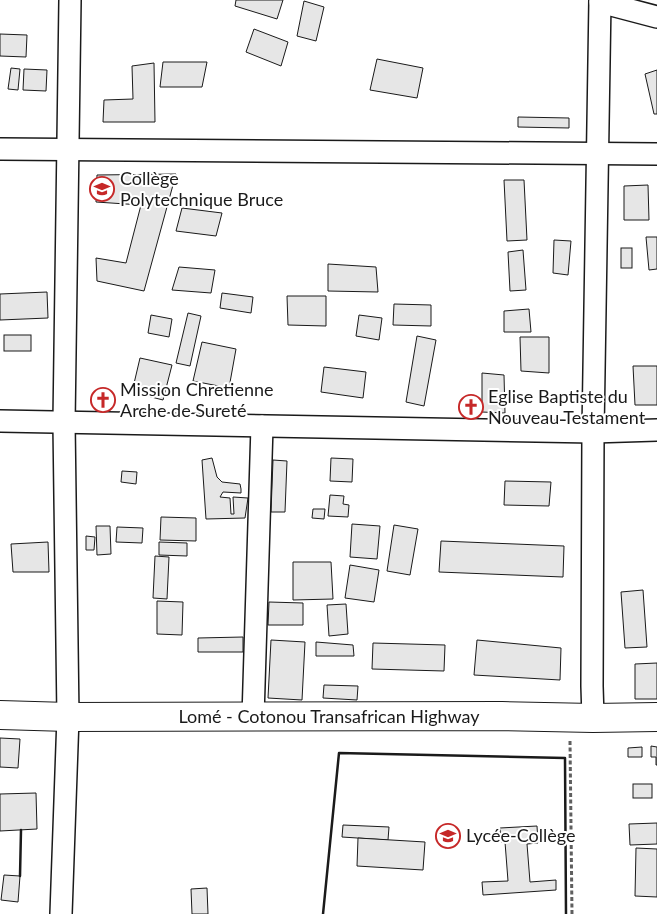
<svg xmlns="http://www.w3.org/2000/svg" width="657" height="914" viewBox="0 0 657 914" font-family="Lato,sans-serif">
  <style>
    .building { fill: #e6e6e6; stroke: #1a1a1a }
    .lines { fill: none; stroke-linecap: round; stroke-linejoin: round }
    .minor-casing { stroke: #1a1a1a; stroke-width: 24 }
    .highway-casing { stroke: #1a1a1a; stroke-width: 30 }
    .path { stroke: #5f5f5f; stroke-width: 3; stroke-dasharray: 4 2.5; stroke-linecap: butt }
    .minor { stroke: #fff; stroke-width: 21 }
    .highway { stroke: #fff; stroke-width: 28 }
    .wall { stroke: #1a1a1a; stroke-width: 2.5 }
    .labels { text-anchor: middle; stroke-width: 4; stroke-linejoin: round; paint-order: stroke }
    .poi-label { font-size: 18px; fill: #1a1a1a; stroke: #fff; text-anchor: start }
    .street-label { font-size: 18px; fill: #1a1a1a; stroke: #fff }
  </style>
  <rect width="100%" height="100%" fill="#fff"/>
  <g class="building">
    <path d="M236 0H283L277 19 235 6Z"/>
    <path d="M304 1 324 7 316 41 297 36Z"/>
    <path d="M254 29 288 42 281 66 246 52Z"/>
    <path d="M0 34 27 35 26 57 0 56Z"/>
    <path d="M377 59 423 68 417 98 370 90Z"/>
    <path d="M163 62H207L202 87H160Z"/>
    <path d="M154 63 155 122H103L104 100 133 99 132 66Z"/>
    <path d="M11 68 20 69 18 90 8 89Z"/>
    <path d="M24 69 47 70 46 91 23 90Z"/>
    <path d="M657 70V114H654L645 74Z"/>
    <path d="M518 117 569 118V128L518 127Z"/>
    <path d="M176 174 144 291 97 281 96 258 126 263 141 205 96 202 97 175Z"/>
    <path d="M504 180H524L527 240 507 241Z"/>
    <path d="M648 185 649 220H624V186Z"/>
    <path d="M182 208 222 213 216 236 176 231Z"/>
    <path d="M646 237H657V269L649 270Z"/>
    <path d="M554 240 571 241 568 275 553 273Z"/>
    <rect x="621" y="248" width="11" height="20"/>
    <path d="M523 250 526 290 510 291 508 252Z"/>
    <path d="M328 264 376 267 378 292 328 291Z"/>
    <path d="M179 267 215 270 211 293 172 290Z"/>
    <path d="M47 292 48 318 0 320V294Z"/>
    <path d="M222 293 253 297 251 313 220 308Z"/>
    <path d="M287 296H326V326L288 325Z"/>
    <path d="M394 304 431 305V326L393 325Z"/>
    <path d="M529 309 531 332H504V311Z"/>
    <path d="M188 313 201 316 190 366 176 363Z"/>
    <path d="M151 315 172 319 169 337 148 333Z"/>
    <path d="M359 315 382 318 379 340 356 336Z"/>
    <rect x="4" y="335" width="27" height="16"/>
    <path d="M417 336 436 340 424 406 406 402Z"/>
    <path d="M520 337H549V373L521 371Z"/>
    <path d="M202 342 236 349 229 388 193 381Z"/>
    <path d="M140 358 172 365 163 400 132 392Z"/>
    <path d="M633 366H657V405H635Z"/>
    <path d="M324 367 366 372 363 398 321 392Z"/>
    <path d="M482 373 504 375 505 413 482 412Z"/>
    <path d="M212 458 217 477 222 482 240 484 241 489V493L223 492 220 497 230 498 231 514H234L233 497 248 498 245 518 206 519 202 460Z"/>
    <path d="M331 458 353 459 352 482 330 481Z"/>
    <path d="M273 460 287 461 285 512H271Z"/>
    <path d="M122 471 137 472 136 484 121 482Z"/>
    <path d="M505 481 551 482 549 506 504 505Z"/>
    <path d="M330 495 344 496 343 504 349 505 348 517 328 516Z"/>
    <path d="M313 509H325L324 519 312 518Z"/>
    <path d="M161 517 196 518V541L160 540Z"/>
    <path d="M352 524 380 526 377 559 350 557Z"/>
    <path d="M394 525 418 529 410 575 387 571Z"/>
    <path d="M96 526H110L111 554 97 555Z"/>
    <path d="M117 527 143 528 142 543 116 542Z"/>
    <path d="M86 536 95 537 94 550H86Z"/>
    <path d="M441 541 564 546 563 577 439 572Z"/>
    <path d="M48 542 49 572H13L11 544Z"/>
    <path d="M159 542 187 543V556L159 555Z"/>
    <path d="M155 556 169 557 167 599 153 598Z"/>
    <path d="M293 562H331L333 599 293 600Z"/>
    <path d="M350 565 379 570 374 602 345 598Z"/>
    <path d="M643 590 647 647 625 648 621 592Z"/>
    <path d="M157 601 183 602 182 635 157 634Z"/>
    <path d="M269 602 303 603V625H268Z"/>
    <path d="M346 604 348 634 329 636 327 605Z"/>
    <path d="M243 637V652H198V638Z"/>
    <path d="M271 640 305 642 302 700 268 698Z"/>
    <path d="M477 640 561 648 560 680 474 675Z"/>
    <path d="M316 642 353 645 354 656H316Z"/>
    <path d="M373 643 445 645 444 671 372 669Z"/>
    <path d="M657 663V699H635V664Z"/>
    <path d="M324 685 358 686 357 700 323 698Z"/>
    <path d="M0 738 20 739 18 768 0 767Z"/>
    <path d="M651 746 657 747V765H656V757H651Z"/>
    <path d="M642 747V757H628V748Z"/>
    <rect x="633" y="784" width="19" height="14"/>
    <path d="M36 793 37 829 0 831V794Z"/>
    <path d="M657 823V844L630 845 629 824Z"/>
    <path d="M343 825 389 827 388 840 342 837Z"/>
    <path d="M537 826 538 843 527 844 530 882 556 880V890L483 895 482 882 508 881 505 842H501L500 828Z"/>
    <path d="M358 838 425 842 423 870 357 866Z"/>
    <path d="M636 848 657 849V897L635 896Z"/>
    <path d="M4 875 20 876 18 902 1 900Z"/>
    <path d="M207 888 208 914H192L191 889Z"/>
  </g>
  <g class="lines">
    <defs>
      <g id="minor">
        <path d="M600 2 657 17"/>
        <path d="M0 149 657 154"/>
        <path d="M0 421 593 432 657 430"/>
        <path d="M253 717 262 426"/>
        <path d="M593 718 592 686 593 432 600 0"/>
        <path d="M61 914 68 717 64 423 70 0"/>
      </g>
      <path id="highway" d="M0 715 68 717 502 716 593 718 657 717"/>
    </defs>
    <use href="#minor" class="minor-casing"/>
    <use href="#highway" class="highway-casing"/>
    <path class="path" d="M570 741 572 914"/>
    <use href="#minor" class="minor"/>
    <use href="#highway" class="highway"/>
    <g class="wall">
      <path d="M20 876 21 830"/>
      <path d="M323 914 339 753 565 758 566 914"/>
    </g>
  </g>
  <defs>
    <symbol id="school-ring" viewBox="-11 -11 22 22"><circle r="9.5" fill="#fff" stroke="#c62828" stroke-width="1.5"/><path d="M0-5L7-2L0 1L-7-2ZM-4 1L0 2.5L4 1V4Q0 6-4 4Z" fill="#c62828"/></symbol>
    <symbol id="church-ring" viewBox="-11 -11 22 22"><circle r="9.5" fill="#fff" stroke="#c62828" stroke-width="1.5"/><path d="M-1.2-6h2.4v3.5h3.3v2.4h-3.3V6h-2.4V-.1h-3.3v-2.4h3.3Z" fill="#c62828"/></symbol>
  </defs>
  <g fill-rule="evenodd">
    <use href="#school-ring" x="88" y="175" width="28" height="28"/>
    <use href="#church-ring" x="89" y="386" width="28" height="28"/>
    <use href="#church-ring" x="457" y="393" width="28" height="28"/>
    <use href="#school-ring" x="434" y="822" width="28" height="28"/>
  </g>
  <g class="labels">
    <g class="poi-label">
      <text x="120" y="185">Collège<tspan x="120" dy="21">Polytechnique Bruce</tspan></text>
      <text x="120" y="396">Mission Chretienne<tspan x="120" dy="21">Arche de Sureté</tspan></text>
      <text x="488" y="403">Eglise Baptiste du<tspan x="488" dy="21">Nouveau Testament</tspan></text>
      <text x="466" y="842">Lycée-Collège</text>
    </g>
    <g class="street-label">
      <text x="329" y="723">Lomé - Cotonou Transafrican Highway</text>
    </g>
  </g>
</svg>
